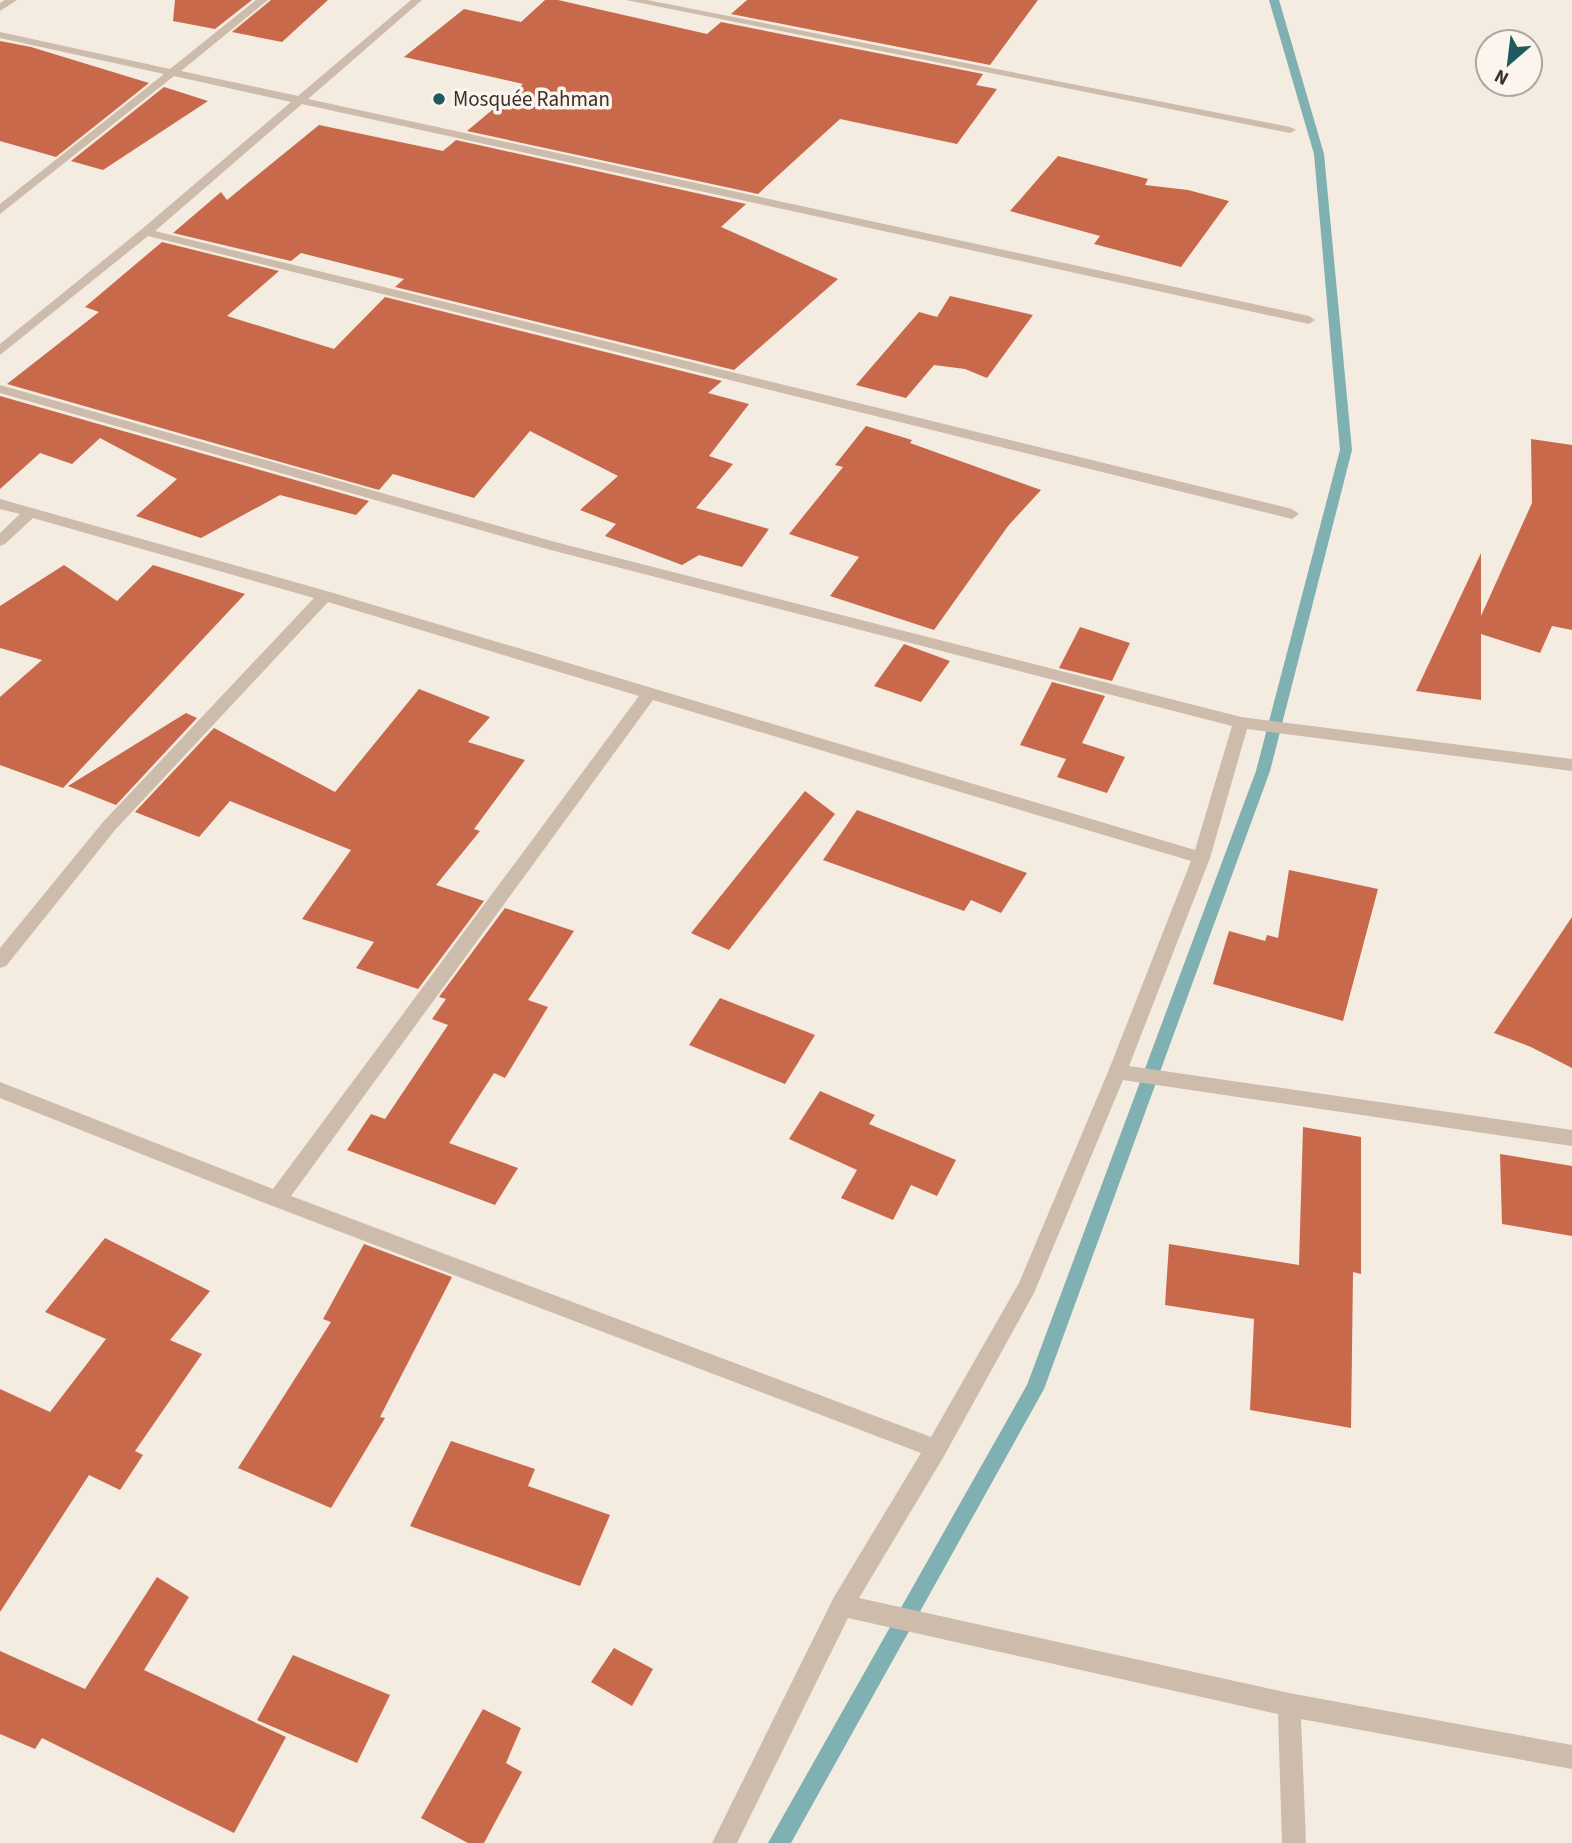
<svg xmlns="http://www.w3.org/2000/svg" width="1572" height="1843" viewBox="0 0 1572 1843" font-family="'Source Sans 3',sans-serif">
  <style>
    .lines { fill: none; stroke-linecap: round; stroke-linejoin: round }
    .stream { fill: #7fb0b2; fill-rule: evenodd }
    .building { fill: #c8694b }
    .minor { fill: #cdbbac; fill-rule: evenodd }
    .poi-dot { fill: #1f5a5e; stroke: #fbf5ee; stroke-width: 2.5 }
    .labels { text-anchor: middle; stroke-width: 7; stroke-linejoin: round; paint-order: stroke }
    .far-poi-label { font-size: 21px; fill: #3b302b; stroke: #fbf5ee; text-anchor: start }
  </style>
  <rect width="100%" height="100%" fill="#f4ebe1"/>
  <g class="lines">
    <path class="stream" d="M1269 0H1279L1324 154 1352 450 1270 771 1044 1389 791 1843H768L1027 1385 1256 771 1340 450 1314 154Z"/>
  </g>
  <g class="building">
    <path d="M175 0H252L215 29 173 21Z"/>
    <path d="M271 0H328L282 42 232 32Z"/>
    <path d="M545 0H558L707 34 721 22 983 74 976 85 997 89 957 144 840 119 758 194 467 131 523 84 404 57 464 9 521 22Z"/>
    <path d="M747 0H1038L990 65 731 14Z"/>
    <path d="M0 41 31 47 149 83 56 157 0 141Z"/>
    <path d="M164 87 208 101 103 170 71 161Z"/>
    <path d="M319 125 443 151 456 140 746 204 721 227 838 279 734 370 395 287 404 279 301 253 291 261 173 233 221 192 227 200Z"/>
    <path d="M1058 156 1148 179 1145 185 1188 190 1229 201 1181 267 1094 244 1100 236 1010 211Z"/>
    <path d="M162 242 279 271 227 316 334 349 385 297 722 381 708 393 749 404 709 456 733 464 696 508 769 529 742 567 699 555 682 565 605 536 616 524 580 510 618 476 530 431 474 498 393 474 379 490 7 384 99 312 85 307Z"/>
    <path d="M950 296 1033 315 987 378 965 369 934 365 906 398 856 385 919 312 937 317Z"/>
    <path d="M0 396 369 501 356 515 280 495 201 538 136 516 177 479 100 438 72 464 40 453 0 489Z"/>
    <path d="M866 426 912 440 910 443 1041 490 1008 526 934 630 830 596 859 557 789 534 843 467 835 465Z"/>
    <path d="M1531 439 1572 445V630L1552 626 1540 653 1481 634V700L1416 691 1481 553V616L1532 503Z"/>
    <path d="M64 565 117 601 153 565 245 594 63 788 0 765V697L42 660 0 648V606Z"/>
    <path d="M1080 627 1130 643 1112 681 1059 668Z"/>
    <path d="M904 644 950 661 921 702 874 686Z"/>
    <path d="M1052 682 1105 696 1082 743 1125 757 1107 793 1057 777 1066 759 1020 745Z"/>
    <path d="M419 689 490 717 468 742 525 760 474 829 480 831 436 885 484 901 418 989 356 968 374 942 302 919 351 850 230 801 199 837 135 812 214 728 335 792Z"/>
    <path d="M186 713 197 718 116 805 68 786Z"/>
    <path d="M805 791 835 814 729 950 691 933Z"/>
    <path d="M857 810 1027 873 1001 913 971 900 964 911 823 860Z"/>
    <path d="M1289 870 1378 889 1343 1021 1213 984 1229 931 1265 941 1267 935 1278 938Z"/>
    <path d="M505 908 574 931 528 1000 548 1007 505 1078 494 1073 449 1143 518 1168 495 1205 347 1150 371 1114 385 1119 448 1025 432 1019 446 999 439 997Z"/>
    <path d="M1572 917V1068L1531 1047 1494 1033Z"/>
    <path d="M720 998 815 1035 785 1084 689 1045Z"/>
    <path d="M820 1091 875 1115 869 1124 956 1160 937 1196 911 1185 893 1220 841 1198 857 1170 789 1139Z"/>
    <path d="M1303 1127 1361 1137V1274L1353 1272 1351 1428 1250 1410 1254 1319 1165 1305 1169 1244 1299 1265Z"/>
    <path d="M1500 1154 1572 1166V1236L1502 1224Z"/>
    <path d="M105 1238 210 1291 170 1340 202 1354 135 1451 143 1455 120 1490 89 1475 0 1612V1389L50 1412 106 1339 45 1312Z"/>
    <path d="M364 1244 452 1277 380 1417 385 1418 331 1508 238 1468 331 1322 323 1319Z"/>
    <path d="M451 1441 535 1469 528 1486 610 1515 580 1586 410 1526Z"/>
    <path d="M157 1577 189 1597 144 1670 286 1737 234 1833 42 1738 35 1749 0 1734V1651L85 1689Z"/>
    <path d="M614 1648 653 1669 632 1706 591 1682Z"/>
    <path d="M293 1655 390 1695 357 1763 257 1720Z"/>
    <path d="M483 1709 521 1728 506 1763 522 1772 484 1843H468L421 1818Z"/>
  </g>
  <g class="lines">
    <g class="minor">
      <path d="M5 0H17L0 11V3Z"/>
      <path d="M256 0H268L181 71 298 96 411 0H422L308 99 1309 316 1315 320 1309 324 302 104 155 231 1292 509 1299 514 1292 519 148 236 0 355V344L142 229 291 102 174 76 0 214V204L164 74 0 38V32L170 69Z"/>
      <path d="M626 0H647L1290 127 1296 130 1290 133Z"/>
      <path d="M0 385 555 542 1241 717 1572 759V771L1247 729 1210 858 1129 1066 1572 1130V1146L1123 1080 1034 1293 944 1456 859 1598 1289 1693 1572 1745V1769L1301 1719 1306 1843H1282L1278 1714 848 1618 737 1843H712L834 1597 921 1453 270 1205 0 1098V1082L273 1189 639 696 328 602 115 830 6 966 0 968V948L103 822 314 598 33 518 5 544 0 546V533L20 514 0 509V499L330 592 1195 850 1232 726 547 549 0 393ZM653 700 1191 861 1108 1072 1019 1283 931 1437 291 1196Z"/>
    </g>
  </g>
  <circle class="poi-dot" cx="439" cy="99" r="7"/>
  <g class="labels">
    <g class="far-poi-label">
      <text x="453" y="106">Mosquée Rahman</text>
    </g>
  </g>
  <g transform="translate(1509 63) rotate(208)"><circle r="33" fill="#fbf5ee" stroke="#aea6a0" stroke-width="2"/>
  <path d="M0-5L12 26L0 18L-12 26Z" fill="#1f5a5e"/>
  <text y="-10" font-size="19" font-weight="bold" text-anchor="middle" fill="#3b302b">N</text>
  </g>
</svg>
